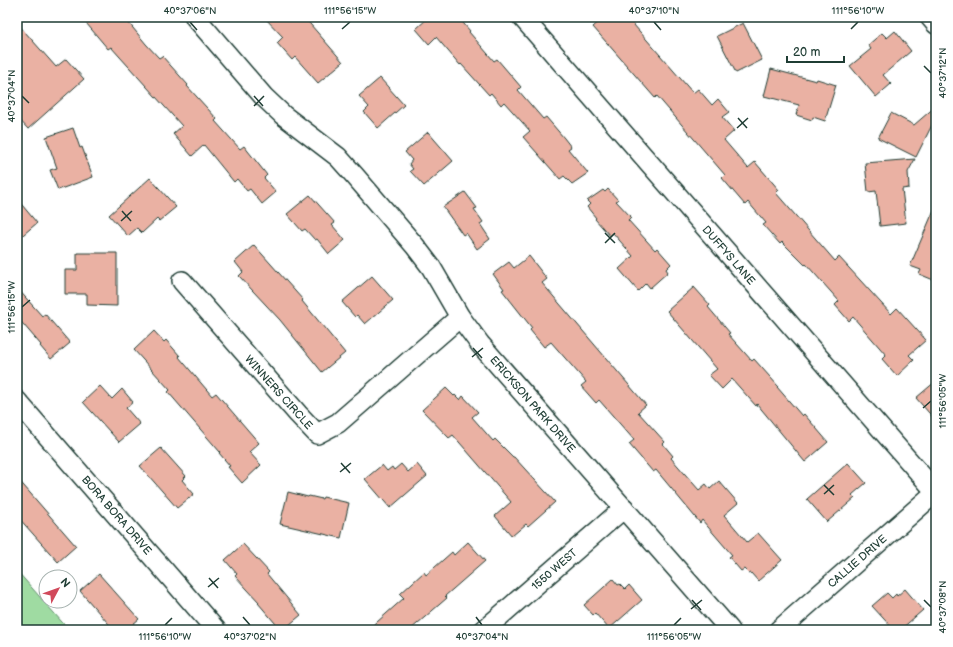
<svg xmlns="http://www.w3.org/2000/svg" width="953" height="647" viewBox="0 0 953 647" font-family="'Balsamiq Sans',sans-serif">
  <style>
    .green { fill: #9fdba2; stroke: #5f8c6b }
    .building { fill: #eab1a3; stroke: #1f3d34 }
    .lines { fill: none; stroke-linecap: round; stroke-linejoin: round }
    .minor-casing { stroke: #1f3d34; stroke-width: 22 }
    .minor { stroke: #fff; stroke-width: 19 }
    .ticks { fill: none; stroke: #1f3d34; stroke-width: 1.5 }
    .labels { text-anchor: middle; stroke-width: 3; stroke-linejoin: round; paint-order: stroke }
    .street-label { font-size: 11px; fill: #1f3d34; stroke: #fff }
    .neatline { fill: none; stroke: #1f3d34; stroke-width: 1.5 }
    .ticks-label { font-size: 10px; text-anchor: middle; fill: #1f3d34 }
  </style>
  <rect width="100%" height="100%" fill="#fff"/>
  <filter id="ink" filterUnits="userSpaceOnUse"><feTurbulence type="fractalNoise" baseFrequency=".025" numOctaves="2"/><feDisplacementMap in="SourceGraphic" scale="8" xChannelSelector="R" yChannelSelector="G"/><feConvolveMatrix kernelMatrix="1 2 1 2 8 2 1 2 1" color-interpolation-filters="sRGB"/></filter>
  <g filter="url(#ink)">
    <path class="green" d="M17 571 69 630H17Z"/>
    <g class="building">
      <path d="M81 17H124L146 44 159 58 162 56 188 85 187 86 217 119 215 121 240 149 244 146 267 175 264 178 276 192 262 204 250 189 247 191 237 179 234 182 204 145 192 156 173 134 182 126 111 47 108 49Z"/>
      <path d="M264 17H304L343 62 318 83 295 57 292 60 277 43 283 37Z"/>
      <path d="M429 17H458L470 31 469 32 494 61 497 59 521 87 518 90 543 119 546 117 564 138 571 147 568 149 588 173 572 184 564 176 560 179 523 137 530 131 504 102 501 105 491 93 489 95 461 64 460 65 436 37 429 44 416 29Z"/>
      <path d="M604 17H627L693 93 698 89 712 105 718 99 729 112 722 117 734 131 724 140 748 168 755 162 779 190 776 193 835 261 839 257 891 314 897 308 926 340 909 355 914 360 897 376 882 359 886 355 853 317 849 321 835 305 839 301 806 264 805 265 782 242 780 244 763 225 766 223 748 202 745 205 722 178 725 175 657 96 655 98 593 27Z"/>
      <path d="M17 23 56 67 66 59 84 79 28 129 17 117Z"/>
      <path d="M743 23 762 60 736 73 717 36Z"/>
      <path d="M895 31 911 51 883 75 891 84 876 97 850 66 871 49 868 45 882 33 887 38Z"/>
      <path d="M771 69 816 81 817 79 836 85 825 121 813 117 812 120 796 115 799 105 764 96Z"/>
      <path d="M380 78 404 105 378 128 364 112 369 107 359 96Z"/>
      <path d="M936 106V117L916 157 878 138 891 113 914 125Z"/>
      <path d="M73 128 80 148 82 147 93 177 58 190 50 170 57 168 46 137Z"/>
      <path d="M428 132 453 161 424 186 410 171 413 169 409 164 412 160 405 152Z"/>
      <path d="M915 159 908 172 909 188 902 189 906 223 880 226 876 191 868 192 865 163Z"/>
      <path d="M150 178 176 207 159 221 157 219 142 233 137 228 128 236 109 215Z"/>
      <path d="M608 189 618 200 616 201 631 217 628 220 655 250 657 248 671 264 666 269 668 272 650 288 646 283 638 291 619 269 633 256 613 233 610 236 595 219 596 218 587 207 590 204 587 201 603 190 605 192Z"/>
      <path d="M465 192 477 208 474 209 483 222 480 224 490 239 477 249 466 233 463 235 443 207Z"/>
      <path d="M310 195 335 223 332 225 345 240 329 254 317 239 315 240 305 229 302 231 287 214Z"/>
      <path d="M17 199 37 223 17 240Z"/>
      <path d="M936 205V281L919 274 921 270 910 266Z"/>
      <path d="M254 245 303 300 302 301 345 353 322 372 280 320 239 276 243 272 235 262Z"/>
      <path d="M77 253H117V306L87 305V294H65V270H77Z"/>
      <path d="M529 256 547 279 542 283 646 405 638 412 665 442 663 444 673 456 671 458 699 490 706 484 710 489 719 481 738 503 724 515 747 542 758 533 782 560 758 581 751 573 749 574 744 569 741 571 729 557 732 555 702 520 700 523 656 470 653 472 629 444 634 440 599 400 596 403 581 386 586 382 551 342 544 347 530 330 532 328 502 290 504 289 493 274 509 262 514 268Z"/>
      <path d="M372 276 393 300 365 324 357 315 355 317 342 302Z"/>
      <path d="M694 287 710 305 708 307 730 333 728 334 752 361 754 359 778 386 777 387 802 416 804 414 828 442 805 462 757 404 756 406 732 379 722 389 709 375 717 369 667 311Z"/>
      <path d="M17 288 42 316 45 314 70 343 51 359 40 346 41 345 17 317Z"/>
      <path d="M154 331 164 342 166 340 180 356 179 357 212 396 216 393 259 443 249 452 261 465 242 483 228 467 230 466 219 453 220 452 168 392 170 390 134 350Z"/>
      <path d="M936 381V421L916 398Z"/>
      <path d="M100 386 112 399 122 389 133 402 126 408 140 424 119 442 83 402Z"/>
      <path d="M446 388 454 396 455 395 460 400 463 396 478 412 472 417 493 441 495 439 513 457H514L555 502 528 526 526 524 512 536 495 516 511 502 453 435 449 438 422 410Z"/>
      <path d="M161 448 186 476 182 480 194 494 177 508 140 466Z"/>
      <path d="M848 463 866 483 852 495 855 498 827 522 807 499Z"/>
      <path d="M401 464 408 472 417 464 427 476 390 508 365 479 382 465 387 471 392 467 394 470Z"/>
      <path d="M17 478 76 546 58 562 17 516Z"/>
      <path d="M288 492 308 497 309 496 322 499 323 497 349 503 341 538 280 524Z"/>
      <path d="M468 542 485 561 445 596 447 598 410 630H368L404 598 400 594 424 572 426 575 452 552 454 555Z"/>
      <path d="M243 544 269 572 267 574 301 615 283 630H281L258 603 259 602 235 576 237 574 225 560Z"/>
      <path d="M99 574 139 619 126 630H114L80 591Z"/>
      <path d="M613 579 618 585 620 584 625 589 629 585 642 600 609 629 595 613 593 615 584 605Z"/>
      <path d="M905 589 923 610 900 630H894L872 606 887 593 892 598 896 594 897 596Z"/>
    </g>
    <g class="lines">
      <defs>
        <g id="minor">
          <path d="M195 17 264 97 283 115 338 157 355 176 415 246 431 267 460 317 480 344 730 630"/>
          <path d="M522 17 936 492"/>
          <path d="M930 17 936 24"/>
          <path d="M182 281 298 414 317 434 338 423 460 317"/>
          <path d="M17 401 216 630"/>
          <path d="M484 630 624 508"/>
          <path d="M779 630 936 492"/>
        </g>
      </defs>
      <use href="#minor" class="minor-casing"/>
      <use href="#minor" class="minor"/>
    </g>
  </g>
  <path class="ticks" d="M190 22 197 30M654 22 661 30M342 29 350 22M851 29 858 22M924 66 931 73M22 96 29 103M254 96 263 106M254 106 264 96M738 118 747 128M737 128 748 118M122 211 131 221M121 221 132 211M605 233 615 243M605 243 615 233M22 307 30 300M473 348 482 358M472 357 483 348M923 408 931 401M341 463 350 473M340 472 351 463M824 485 834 495M824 494 834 485M209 578 218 588M208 587 219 578M692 600 701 610M924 600 931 607M691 609 702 600M243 617 250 625M476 617 482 625M165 625 172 618M674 625 681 618"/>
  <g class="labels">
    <g class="street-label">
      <text transform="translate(729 255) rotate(49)" y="4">DUFFYS LANE</text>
      <text transform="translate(279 392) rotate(48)" y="4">WINNERS CIRCLE</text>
      <text transform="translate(533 404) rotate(49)" y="4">ERICKSON PARK DRIVE</text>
      <text transform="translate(117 515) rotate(49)" y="4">BORA BORA DRIVE</text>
      <text transform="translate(857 561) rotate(-41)" y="4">CALLIE DRIVE</text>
      <text transform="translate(554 569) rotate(-41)" y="4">1550 WEST</text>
    </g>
  </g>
  <rect width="953" height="647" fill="none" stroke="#fff" stroke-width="44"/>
  <g transform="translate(58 589) rotate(49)"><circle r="19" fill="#ffffff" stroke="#a5b1ae"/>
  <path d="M0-3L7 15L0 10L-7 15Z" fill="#d1495b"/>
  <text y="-6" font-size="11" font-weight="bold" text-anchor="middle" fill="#1f3d34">N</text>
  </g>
  <path d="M787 56v6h57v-6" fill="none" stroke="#1f3d34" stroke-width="2"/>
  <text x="793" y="56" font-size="12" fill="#1f3d34" stroke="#ffffff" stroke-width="3" paint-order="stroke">20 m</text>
  <rect x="22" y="22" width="909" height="603" class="neatline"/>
  <g class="ticks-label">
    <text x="190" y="14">40°37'06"N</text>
    <text x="350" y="14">111°56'15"W</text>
    <text x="654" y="14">40°37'10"N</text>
    <text x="858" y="14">111°56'10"W</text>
    <text transform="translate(942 73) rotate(-90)" y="4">40°37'12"N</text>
    <text transform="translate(11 96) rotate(-90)" y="4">40°37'04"N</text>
    <text transform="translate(11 307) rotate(-90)" y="4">111°56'15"W</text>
    <text transform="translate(942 401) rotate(-90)" y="4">111°56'05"W</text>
    <text transform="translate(942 607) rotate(-90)" y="4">40°37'08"N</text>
    <text x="165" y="640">111°56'10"W</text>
    <text x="250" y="640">40°37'02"N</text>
    <text x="482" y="640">40°37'04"N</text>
    <text x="674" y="640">111°56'05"W</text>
  </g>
</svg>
